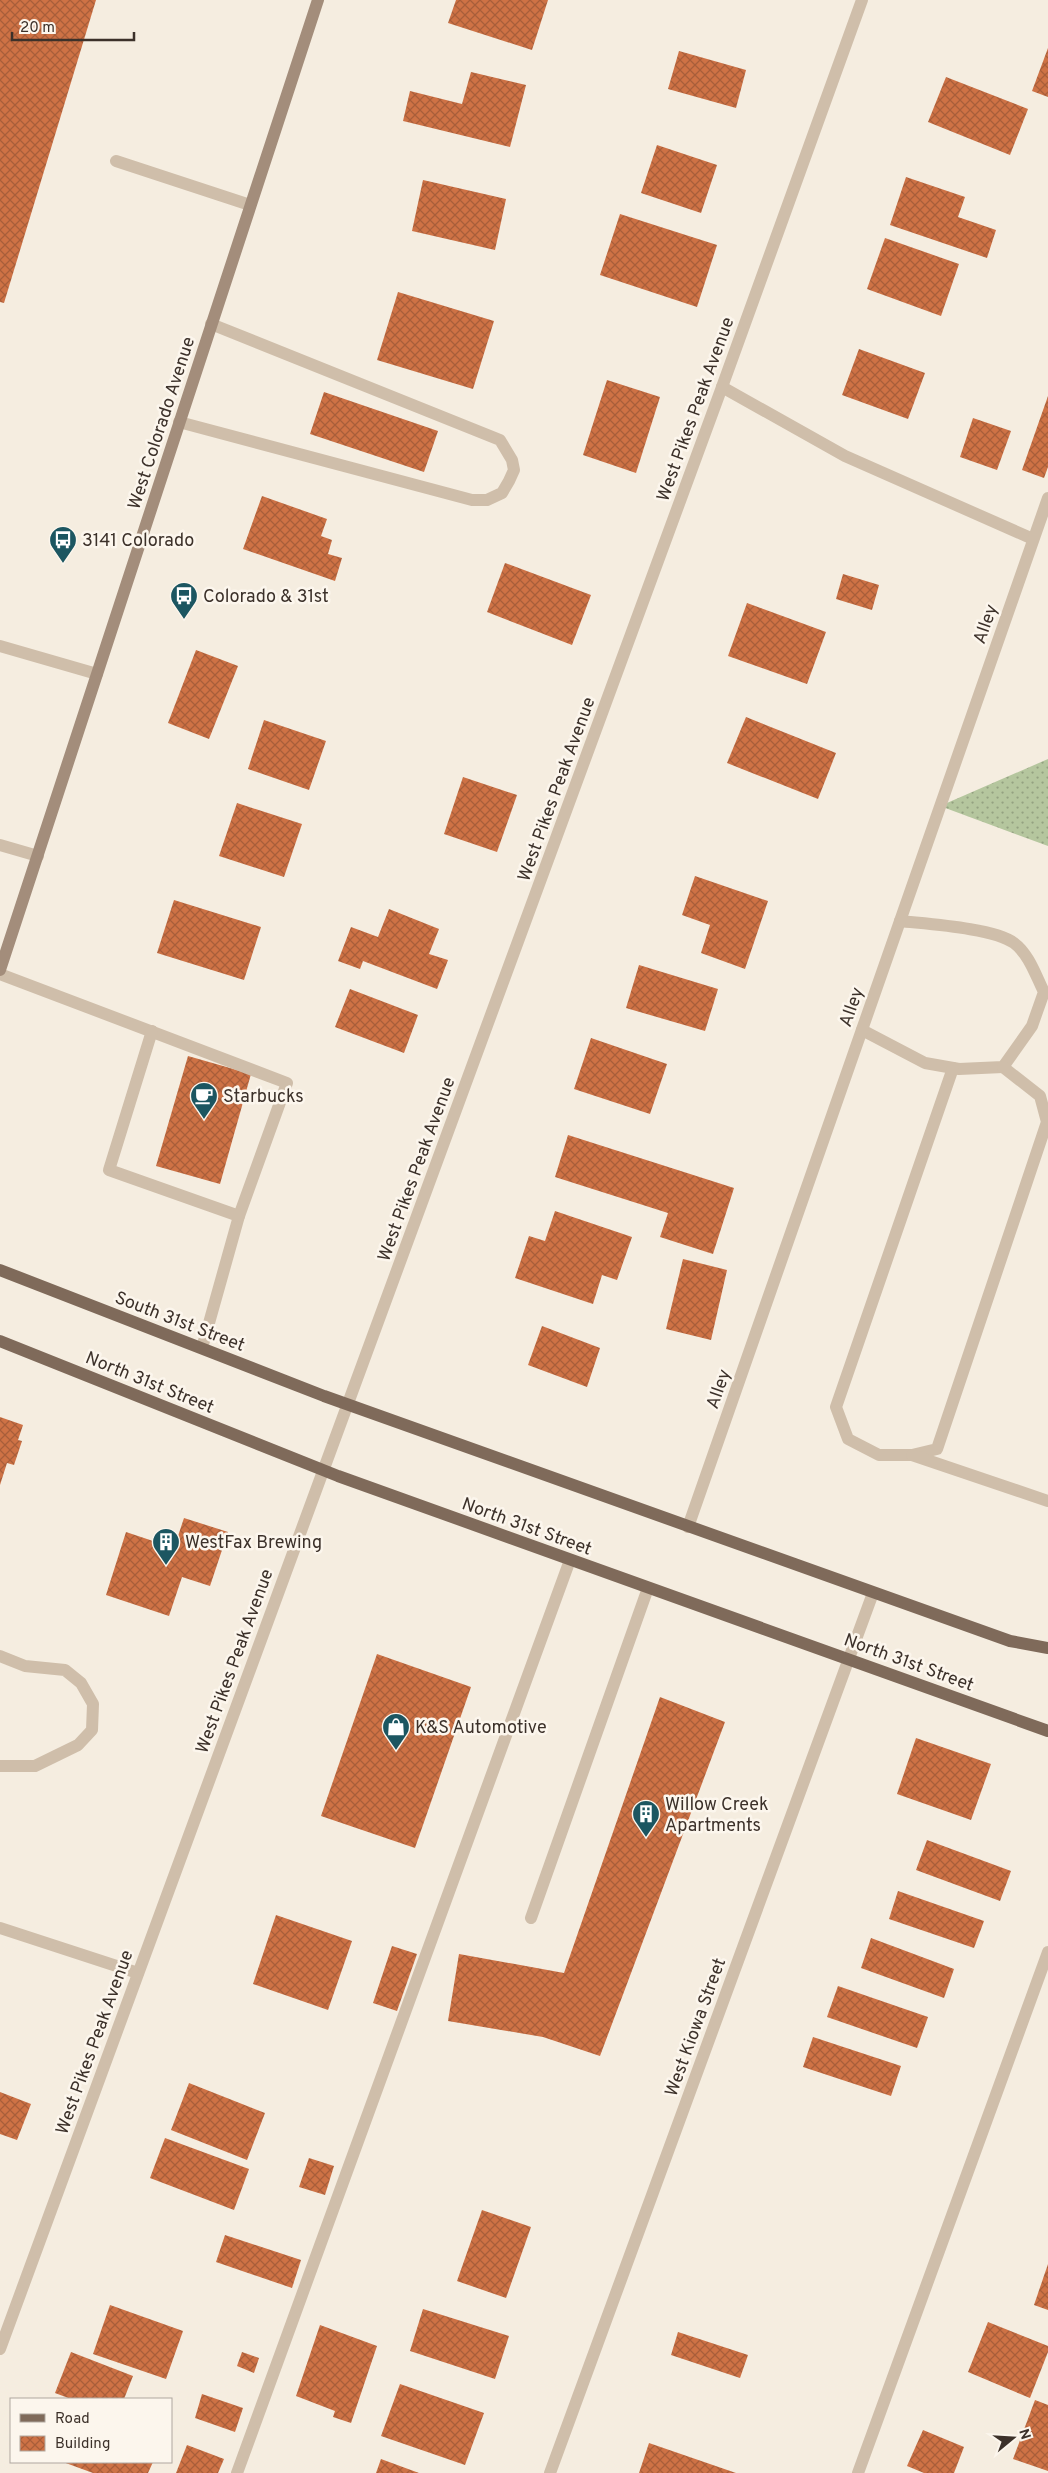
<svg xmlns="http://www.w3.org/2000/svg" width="1048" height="2473" viewBox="0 0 1048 2473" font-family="Overpass,sans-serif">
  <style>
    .grass { fill: url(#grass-dots) }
    .building { fill: url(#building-cross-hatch) }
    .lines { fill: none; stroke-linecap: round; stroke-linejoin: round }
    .lane { stroke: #cfbeaa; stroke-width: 12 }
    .street { stroke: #cfbeaa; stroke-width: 12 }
    .secondary { stroke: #a38d7b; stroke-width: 12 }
    .primary { stroke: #7f6a5a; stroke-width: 12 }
    .labels { text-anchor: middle; stroke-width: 5; stroke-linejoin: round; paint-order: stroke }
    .street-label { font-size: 18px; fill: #3c312a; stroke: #fcf6ed }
    .poi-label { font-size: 18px; fill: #3c312a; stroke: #fcf6ed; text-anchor: start }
  </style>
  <defs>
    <pattern id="grass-dots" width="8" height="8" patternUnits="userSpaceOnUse" patternTransform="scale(1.25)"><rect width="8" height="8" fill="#b5c69e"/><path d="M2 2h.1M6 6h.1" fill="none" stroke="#94a181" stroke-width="1.8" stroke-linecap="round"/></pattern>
    <pattern id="building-cross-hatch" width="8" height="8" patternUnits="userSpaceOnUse" patternTransform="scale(1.25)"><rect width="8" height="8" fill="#ce7245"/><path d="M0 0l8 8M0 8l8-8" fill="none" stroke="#a85e3a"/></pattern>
  </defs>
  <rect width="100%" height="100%" fill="#f5ede0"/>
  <path class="grass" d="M1048 759V846L940 806Z"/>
  <g class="building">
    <path d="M0 0H96L4 303 0 302Z"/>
    <path d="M456 0H548L532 50 448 23Z"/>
    <path d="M1048 48V97L1032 91Z"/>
    <path d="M679 51 746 70 736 108 668 89Z"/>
    <path d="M471 72 526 85 510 147 403 121 410 91 462 104Z"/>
    <path d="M946 77 1028 109 1010 155 928 122Z"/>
    <path d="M657 145 717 165 701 213 641 193Z"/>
    <path d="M906 177 965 197 958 217 996 230 987 258 890 225Z"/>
    <path d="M423 180 506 199 495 250 412 231Z"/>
    <path d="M620 214 717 245 697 307 600 275Z"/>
    <path d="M885 238 959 264 941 316 867 289Z"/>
    <path d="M398 292 494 321 473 389 377 360Z"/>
    <path d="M859 349 925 373 908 419 842 395Z"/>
    <path d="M607 380 660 397 636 473 583 455Z"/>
    <path d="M324 392 438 431 424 472 310 434Z"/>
    <path d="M1048 396V467L1044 478 1022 470Z"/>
    <path d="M973 418 1011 431 997 470 960 457Z"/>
    <path d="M262 496 327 519 321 536 332 540 328 554 342 558 335 581 243 549Z"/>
    <path d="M505 563 591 595 572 645 487 612Z"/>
    <path d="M843 574 879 585 872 610 836 599Z"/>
    <path d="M747 603 826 632 807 684 728 656Z"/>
    <path d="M196 650 238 666 209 739 168 723Z"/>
    <path d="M746 717 836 753 818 799 727 763Z"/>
    <path d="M264 720 326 741 309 790 248 769Z"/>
    <path d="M463 777 517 795 497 852 444 834Z"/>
    <path d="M237 803 302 824 284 877 219 856Z"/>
    <path d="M695 876 768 901 745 969 701 953 710 925 682 915Z"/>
    <path d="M174 900 261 927 244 980 157 953Z"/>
    <path d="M389 909 439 929 429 954 448 960 437 989 363 961 360 969 338 961 351 927 378 937Z"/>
    <path d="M639 965 718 989 705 1031 626 1008Z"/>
    <path d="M350 989 418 1015 404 1053 335 1027Z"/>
    <path d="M591 1038 667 1064 650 1114 574 1089Z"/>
    <path d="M188 1056 251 1074 220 1184 156 1166Z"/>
    <path d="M568 1135 734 1188 713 1254 660 1237 668 1213 555 1177Z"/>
    <path d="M555 1211 632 1237 617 1280 602 1275 593 1304 515 1278 529 1236 545 1241Z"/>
    <path d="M683 1259 727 1270 711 1340 666 1329Z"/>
    <path d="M542 1326 600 1348 587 1387 528 1365Z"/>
    <path d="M0 1417 23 1425 18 1440 22 1441 14 1465 7 1463 0 1485Z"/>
    <path d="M184 1518 228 1532 210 1586 182 1577 169 1616 106 1595 126 1532 174 1548Z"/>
    <path d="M377 1654 471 1687 415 1848 321 1816Z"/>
    <path d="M660 1697 725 1722 600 2056 543 2037 448 2021 459 1954 564 1973Z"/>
    <path d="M916 1738 991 1764 971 1820 897 1794Z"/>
    <path d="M927 1840 1011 1871 1000 1901 916 1870Z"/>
    <path d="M898 1891 984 1921 974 1948 889 1919Z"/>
    <path d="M276 1915 352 1941 328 2010 253 1984Z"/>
    <path d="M871 1938 954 1969 944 1998 861 1968Z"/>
    <path d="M392 1946 417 1954 397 2011 373 2003Z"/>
    <path d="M838 1986 928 2017 917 2048 827 2017Z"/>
    <path d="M813 2037 901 2066 891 2096 803 2067Z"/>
    <path d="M189 2083 265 2113 247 2160 171 2130Z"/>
    <path d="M0 2092 31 2104 17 2140 0 2134Z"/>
    <path d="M165 2138 249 2169 234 2210 150 2178Z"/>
    <path d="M309 2158 334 2166 325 2195 299 2187Z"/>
    <path d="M482 2210 531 2227 506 2298 457 2281Z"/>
    <path d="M225 2235 301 2260 292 2288 216 2262Z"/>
    <path d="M1048 2264V2310L1034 2305Z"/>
    <path d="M110 2305 183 2331 166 2379 93 2354Z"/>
    <path d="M423 2309 509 2336 495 2379 410 2351Z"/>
    <path d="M988 2322 1048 2346V2352L1030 2398 968 2372Z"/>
    <path d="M320 2325 377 2346 351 2423 333 2417 335 2411 296 2396Z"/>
    <path d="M678 2332 748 2355 740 2378 671 2355Z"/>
    <path d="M71 2352 133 2376 124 2399H71L55 2393Z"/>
    <path d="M242 2352 259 2358 254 2373 237 2366Z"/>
    <path d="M400 2384 484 2413 465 2465 381 2436Z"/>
    <path d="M202 2394 243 2408 235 2432 195 2418Z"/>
    <path d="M1035 2400 1048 2405V2471L1013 2459Z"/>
    <path d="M923 2430 964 2447 954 2473H924L907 2466Z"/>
    <path d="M649 2443 736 2473H639Z"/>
    <path d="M187 2445 224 2459 218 2473H176Z"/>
    <path d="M381 2459 419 2473H376Z"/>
    <path d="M63 2462H153L148 2473H93Z"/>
  </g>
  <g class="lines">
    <g class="lane">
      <path d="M116 161 250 205"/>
      <path d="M722 387 845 456 1033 539"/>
      <path d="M179 422 472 500H487L502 493 509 481 514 470 512 460 500 440 211 324"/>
      <path d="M0 646 97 674"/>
      <path d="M0 845 38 856"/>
      <path d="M0 974 287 1083 239 1216 202 1348"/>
      <path d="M862 1030 925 1063 959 1069 1003 1067 1032 1026 1044 992C1036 976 1029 954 1014 943 994 928 926 924 900 921"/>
      <path d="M152 1031 109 1170 239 1216"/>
      <path d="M953 1068 836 1407 848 1439 879 1455H912L937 1449 1047 1122 1040 1096 1003 1067"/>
      <path d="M912 1455 1048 1501"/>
      <path d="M688 1527 1048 498"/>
      <path d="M0 1656 25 1666 65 1670 81 1683 93 1704 92 1730 78 1745 35 1766H0"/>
      <path d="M531 1918 648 1588"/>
      <path d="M0 1928 138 1973"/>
      <path d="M237 2473 570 1560"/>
      <path d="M858 2473 1048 1952"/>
    </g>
    <g class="street">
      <path d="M0 2349 722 387 862 0"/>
      <path d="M550 2473 873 1593"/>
    </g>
    <path class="secondary" d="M0 970 318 0"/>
    <g class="primary">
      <path d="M0 1270 324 1396 1010 1641 1048 1648"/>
      <path d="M0 1341 338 1476 1048 1731"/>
    </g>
  </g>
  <defs>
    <symbol id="bus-pin" viewBox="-11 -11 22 30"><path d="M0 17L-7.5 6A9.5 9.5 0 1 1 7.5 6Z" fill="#1c5661" stroke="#fcf6ed"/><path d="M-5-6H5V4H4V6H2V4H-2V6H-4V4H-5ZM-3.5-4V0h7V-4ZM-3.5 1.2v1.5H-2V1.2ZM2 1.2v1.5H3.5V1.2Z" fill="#fff"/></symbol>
    <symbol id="cafe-pin" viewBox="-11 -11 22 30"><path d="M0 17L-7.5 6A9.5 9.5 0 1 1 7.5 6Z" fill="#1c5661" stroke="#fcf6ed"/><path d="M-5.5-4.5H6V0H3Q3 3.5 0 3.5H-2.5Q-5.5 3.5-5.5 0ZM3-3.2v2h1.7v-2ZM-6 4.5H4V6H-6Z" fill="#fff"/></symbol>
    <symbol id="building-pin" viewBox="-11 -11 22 30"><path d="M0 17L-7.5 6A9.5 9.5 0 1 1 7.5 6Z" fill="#1c5661" stroke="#fcf6ed"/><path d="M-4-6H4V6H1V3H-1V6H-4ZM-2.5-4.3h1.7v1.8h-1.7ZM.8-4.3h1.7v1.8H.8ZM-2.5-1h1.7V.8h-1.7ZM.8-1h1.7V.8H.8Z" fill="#fff"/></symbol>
    <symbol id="shop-pin" viewBox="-11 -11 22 30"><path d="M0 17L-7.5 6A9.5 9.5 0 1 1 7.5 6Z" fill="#1c5661" stroke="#fcf6ed"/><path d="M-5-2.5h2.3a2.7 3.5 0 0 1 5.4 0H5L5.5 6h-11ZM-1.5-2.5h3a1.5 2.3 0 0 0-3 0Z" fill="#fff"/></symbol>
  </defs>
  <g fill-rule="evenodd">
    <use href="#bus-pin" x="47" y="524" width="32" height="43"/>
    <use href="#bus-pin" x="168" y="580" width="32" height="43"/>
    <use href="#cafe-pin" x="188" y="1080" width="32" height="43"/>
    <use href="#building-pin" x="150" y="1526" width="32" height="43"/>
    <use href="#shop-pin" x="380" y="1711" width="32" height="43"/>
    <use href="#building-pin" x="630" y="1798" width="32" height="43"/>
  </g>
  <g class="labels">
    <g class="street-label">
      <text transform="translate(695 409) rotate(-70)" y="6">West Pikes Peak Avenue</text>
      <text transform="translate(161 423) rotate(-72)" y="6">West Colorado Avenue</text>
      <text transform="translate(985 624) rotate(-71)" y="6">Alley</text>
      <text transform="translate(556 789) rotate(-70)" y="6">West Pikes Peak Avenue</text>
      <text transform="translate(851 1007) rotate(-71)" y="6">Alley</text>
      <text transform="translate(416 1169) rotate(-70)" y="6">West Pikes Peak Avenue</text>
      <text transform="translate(180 1321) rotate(21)" y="6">South 31st Street</text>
      <text transform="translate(150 1382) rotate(22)" y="6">North 31st Street</text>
      <text transform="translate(718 1389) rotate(-71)" y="6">Alley</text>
      <text transform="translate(527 1526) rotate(20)" y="6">North 31st Street</text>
      <text transform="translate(234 1661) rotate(-70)" y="6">West Pikes Peak Avenue</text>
      <text transform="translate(909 1662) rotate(20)" y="6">North 31st Street</text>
      <text transform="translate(695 2027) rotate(-70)" y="6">West Kiowa Street</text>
      <text transform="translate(94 2042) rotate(-70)" y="6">West Pikes Peak Avenue</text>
    </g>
    <g class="poi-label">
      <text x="82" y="546">3141 Colorado</text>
      <text x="203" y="602">Colorado &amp; 31st</text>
      <text x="223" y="1102">Starbucks</text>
      <text x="185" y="1548">WestFax Brewing</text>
      <text x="415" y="1733">K&amp;S Automotive</text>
      <text x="665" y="1810">Willow Creek<tspan x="665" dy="21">Apartments</tspan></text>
    </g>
  </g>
  <rect x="10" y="2398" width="162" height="65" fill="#fcf6ed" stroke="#afa79f"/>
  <rect x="20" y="2414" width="25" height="8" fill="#7f6a5a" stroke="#afa79f"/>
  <text x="55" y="2423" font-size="15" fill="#3c312a">Road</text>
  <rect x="20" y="2436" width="25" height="15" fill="url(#building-cross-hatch)" stroke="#afa79f"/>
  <text x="55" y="2448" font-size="15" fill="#3c312a">Building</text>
  <g transform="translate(1013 2438) rotate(72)" stroke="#fcf6ed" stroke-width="4" paint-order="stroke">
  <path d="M0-4L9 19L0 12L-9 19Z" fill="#3c312a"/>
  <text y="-8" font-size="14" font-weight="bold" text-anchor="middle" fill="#3c312a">N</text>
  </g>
  <path d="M12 32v8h122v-8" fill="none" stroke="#3c312a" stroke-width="2.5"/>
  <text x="20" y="32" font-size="15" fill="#3c312a" stroke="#fcf6ed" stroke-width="4" paint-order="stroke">20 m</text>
</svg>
